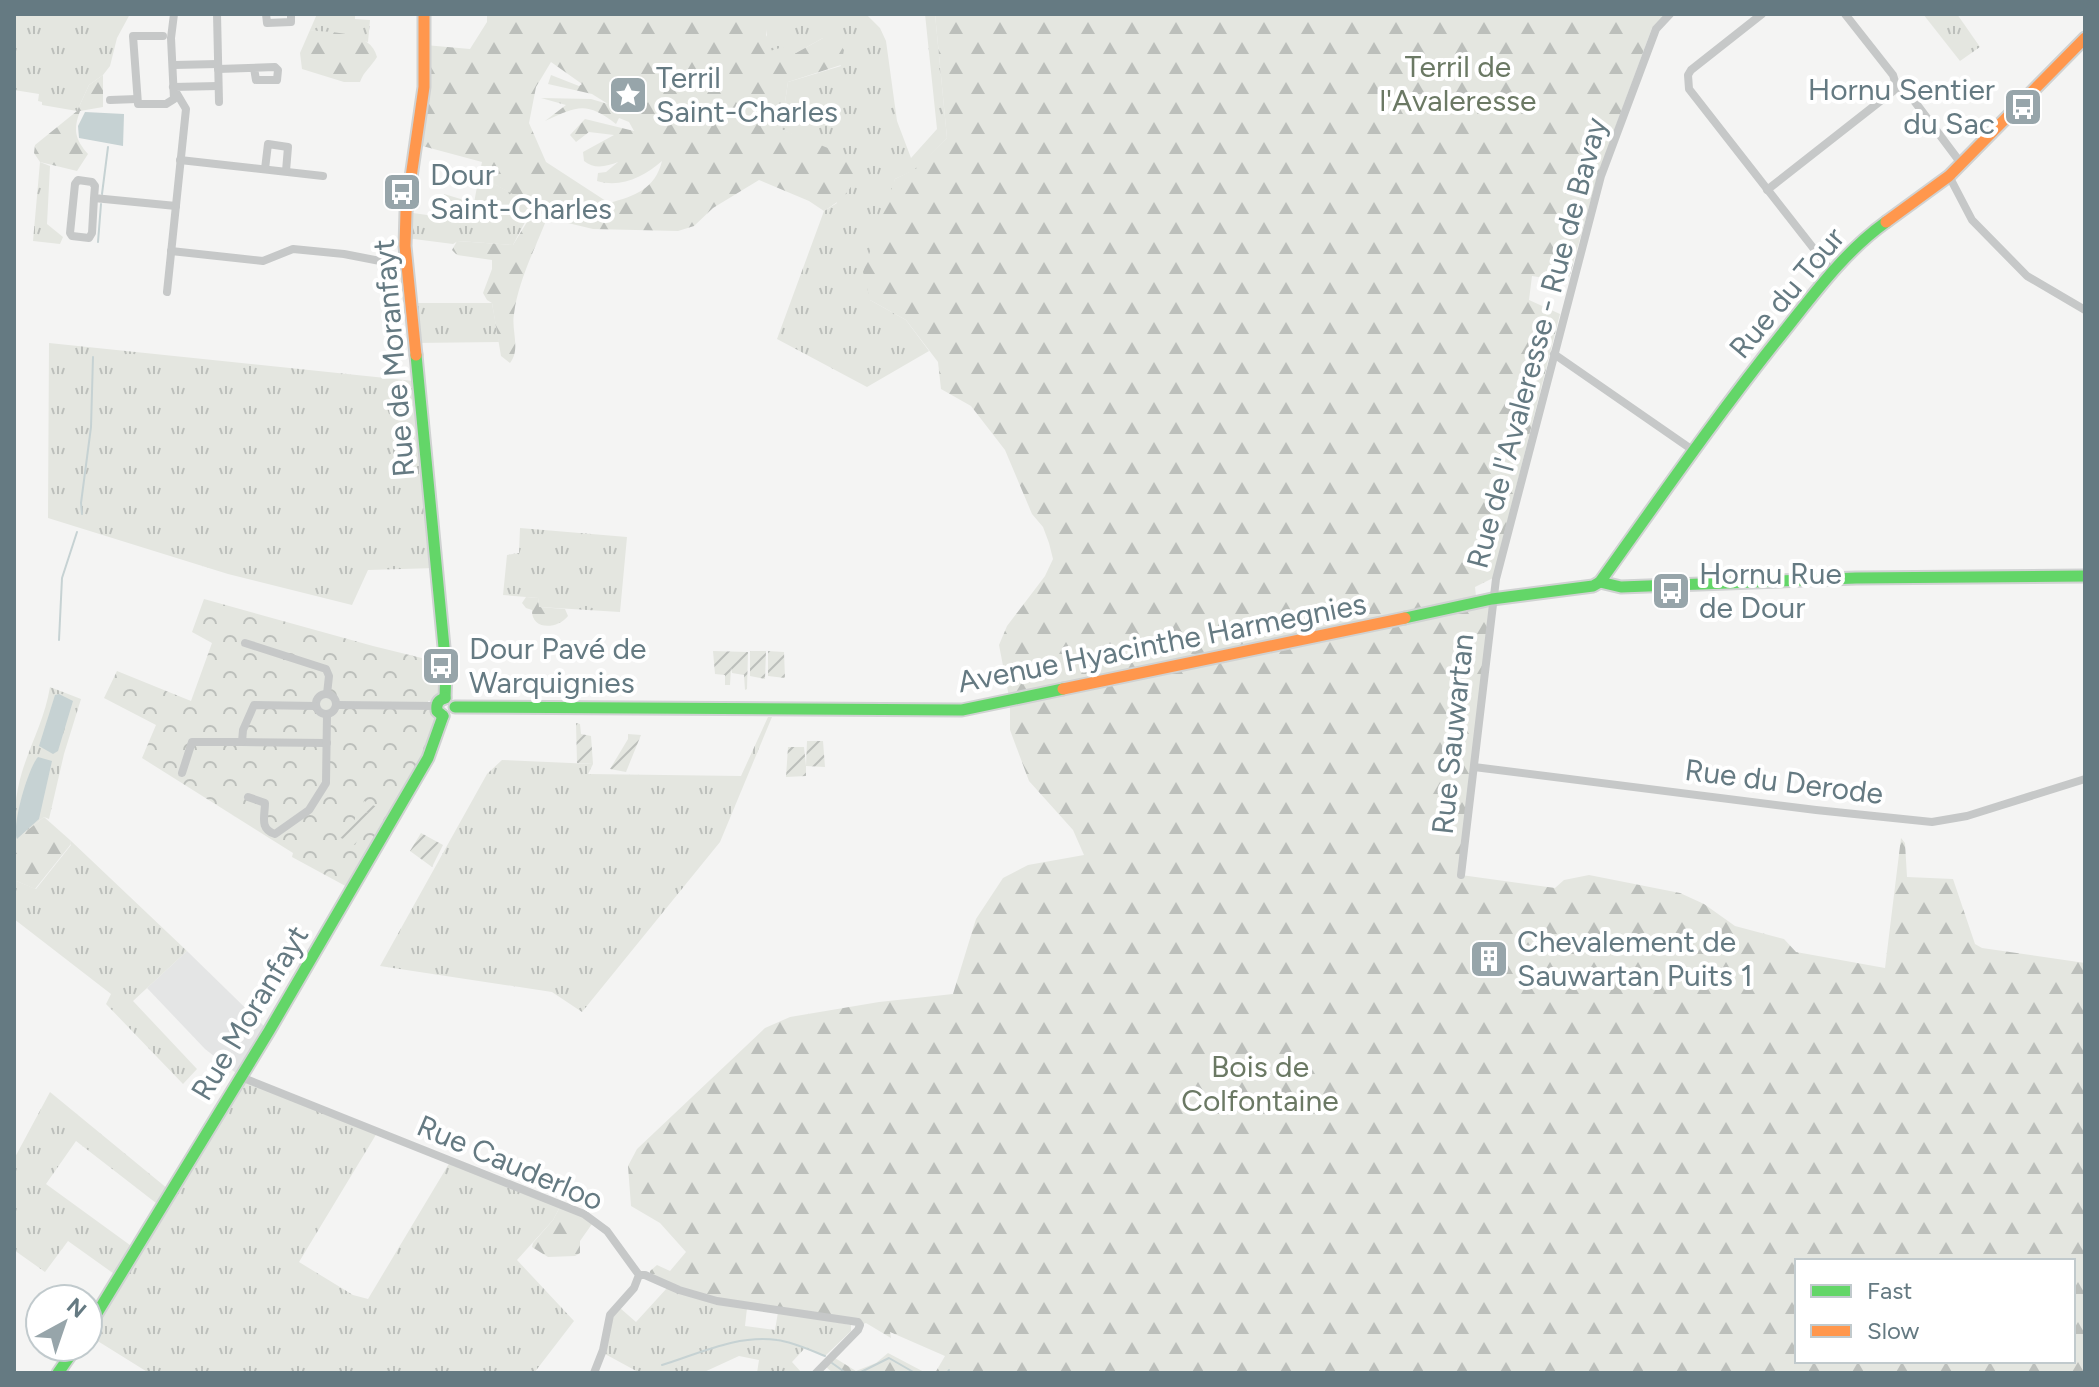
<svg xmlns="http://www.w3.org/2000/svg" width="2099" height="1387" viewBox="0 0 2099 1387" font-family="Figtree,sans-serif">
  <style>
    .built { fill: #e4e5e5 }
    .grass { fill: url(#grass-tufts) }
    .forest { fill: url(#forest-firs); fill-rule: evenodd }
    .park { fill: url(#park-crowns) }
    .garden { fill: url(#garden-furrows) }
    .water { fill: #c6d2d3 }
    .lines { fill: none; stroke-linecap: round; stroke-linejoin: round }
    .stream { stroke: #c6d2d3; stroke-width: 2 }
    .fast-casing { stroke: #d0d2d2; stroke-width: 15 }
    .slow-casing { stroke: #d0d2d2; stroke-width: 15 }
    .street { stroke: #c6c8c8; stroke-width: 8 }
    .fast { stroke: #63d668; stroke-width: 11 }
    .slow { stroke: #ff974d; stroke-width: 11 }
    .labels { text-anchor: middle; stroke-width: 8; stroke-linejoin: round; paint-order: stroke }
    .park-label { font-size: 30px; fill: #6b7964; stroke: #fff }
    .poi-label { font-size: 30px; fill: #657a82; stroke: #fff; text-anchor: start }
    .street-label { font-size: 30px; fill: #657a82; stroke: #fff }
  </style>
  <defs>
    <pattern id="grass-tufts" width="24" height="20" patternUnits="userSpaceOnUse" patternTransform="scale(2)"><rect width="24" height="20" fill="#e4e6e0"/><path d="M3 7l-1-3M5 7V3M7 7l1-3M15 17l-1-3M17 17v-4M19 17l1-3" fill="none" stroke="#bcbfbb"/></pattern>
    <pattern id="forest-firs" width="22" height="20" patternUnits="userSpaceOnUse" patternTransform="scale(2)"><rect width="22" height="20" fill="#e4e6e0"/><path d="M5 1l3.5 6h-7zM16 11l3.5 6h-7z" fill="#bcbfbb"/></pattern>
    <pattern id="park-crowns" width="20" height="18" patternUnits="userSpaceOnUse" patternTransform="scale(2)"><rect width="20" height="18" fill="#e4e6e0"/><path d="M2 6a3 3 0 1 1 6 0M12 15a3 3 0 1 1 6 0" fill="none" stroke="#bcbfbb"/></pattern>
    <pattern id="garden-furrows" width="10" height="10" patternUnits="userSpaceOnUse" patternTransform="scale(2)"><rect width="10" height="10" fill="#e4e6e0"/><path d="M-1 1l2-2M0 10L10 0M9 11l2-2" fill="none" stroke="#bcbfbb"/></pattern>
  </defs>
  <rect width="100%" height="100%" fill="#f4f4f3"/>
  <path class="built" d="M187 951 269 1031 241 1077 205 1049 147 988Z"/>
  <g class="grass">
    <path d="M14 14 25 16 130 14 117 38 110 66 103 75 89 85 77 111 42 105V102L38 101 39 94 14 90Z"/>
    <path d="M317 14H355V19L370 20 368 42 310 30Z"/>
    <path d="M764 14H866L880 28 886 41 897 121 911 158 937 129 925 14H935L947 138 917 169 895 179 870 300 906 320 929 351 867 387 777 339 824 211 837 203 796 136 781 129 788 82 841 66 823 38 796 53 769 52Z"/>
    <path d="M1923 14H1957L1980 47 1960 61Z"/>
    <path d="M40 162 50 166 47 224 63 237 60 244 33 241Z"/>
    <path d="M479 176 534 205 513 245 458 241 453 244 406 238V212L441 217 444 194 474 203Z"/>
    <path d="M410 303H492L499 342 414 343Z"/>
    <path d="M49 343 414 381 436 568 368 570 352 605 228 574 48 518Z"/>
    <path d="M520 528 627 537 620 612 539 607 538 598 503 595 507 555 519 553Z"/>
    <path d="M50 687 81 699 64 754 49 819 44 817 14 841C14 817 15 795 22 772 31 743 45 718 50 687Z"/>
    <path d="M768 717H772L720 842 582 1012 552 992 380 966 487 774 502 760 593 764 588 774 741 776Z"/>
    <path d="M70 840 187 951 133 1001 197 1069 183 1084 106 1004 111 994 14 919V880L36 889 71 845Z"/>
    <path d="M241 1077 377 1133 299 1262 353 1295 368 1299 450 1162 561 1205 553 1220 517 1260 574 1321 534 1373H149L88 1335V1328Z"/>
    <path d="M50 1092 168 1189 156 1203 76 1141 46 1184 134 1248 117 1276 68 1241 45 1272 14 1250V1159Z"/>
    <path d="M667 1288 747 1308 745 1326 775 1330 778 1312 851 1325V1331L825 1356 805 1348 792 1362 802 1373H757L759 1360 739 1356 702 1373H640L605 1354 613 1317 620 1308 636 1322Z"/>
  </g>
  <g class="forest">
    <path d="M487 14H764L767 21 766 35 771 43 770 51 783 47 796 53 823 38 836 40 844 50 841 65 788 82 781 129 855 159 860 167C854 188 842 200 824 211L809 201 759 180 713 208 694 226 678 231 593 229 547 218C535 249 518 281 514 314 511 330 521 349 510 363L501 356 492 303 487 300 483 293 492 269V260L457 255 452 250 457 241 513 245 527 222 533 205 479 176 482 162 415 144 425 45 470 49 487 22ZM551 62 582 84 579 86 551 75 548 84 592 94 608 104 591 99 541 98 566 105 545 121C578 106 586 101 616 124L619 118 629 122 634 131 585 119 570 135 576 142 589 132 614 135 583 152 584 161C595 170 607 166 618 162L606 172 598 173 597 181C621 188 644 177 662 161 655 189 635 196 609 203L546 162 529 123 536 87Z"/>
    <path d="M935 14H1666L1652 28 1598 174 1568 282 1532 276 1529 300 1560 314 1493 578 1475 587 1476 596 1472 603 1492 599 1461 875 1555 888 1564 880 1589 875 1680 893 1704 904 1735 926 1784 939 1796 952 1885 968 1901 838 1905 843 1907 877 1953 879 1975 944 1982 948 2085 963V1373H935L945 1356 890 1332 891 1338 866 1323 860 1325 717 1301 650 1275V1271L657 1265 670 1271 686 1252 660 1223 631 1206 628 1166 637 1149 765 1028 790 1017 879 1002 953 994 976 919 1003 878 1028 865 1084 855 1073 830 1029 781 1010 730V702L999 645 1007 626 1045 576 1053 559 1049 543 1043 527 1032 514 1005 450 971 406 941 389 938 362 906 320 870 300 863 272 895 179 917 168 947 138ZM1797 1261H2073V1361H1797Z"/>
    <path d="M310 30C332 33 371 31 377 57 371 67 364 71 360 82H344L302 69 300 53Z"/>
    <path d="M103 75V107L80 111C73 130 75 139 88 154L77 171 40 162 34 153 35 145 77 111 89 85Z"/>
    <path d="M526 597 538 598 539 607 565 609 568 616C557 630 531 630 532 610L526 608 522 603Z"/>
    <path d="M44 817 70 840 71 844 35 889 14 880V841Z"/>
    <path d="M561 1205 584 1214 592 1224 580 1241V1253L575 1256 548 1257 532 1247 533 1243 553 1220Z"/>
    <path d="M888 1353 926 1373H833L826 1367 835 1358 856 1371 876 1363Z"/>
  </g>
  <path class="park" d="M204 599 373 646 446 664 448 686 437 700 428 701V708L436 713 439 729 351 889 292 857 293 853 142 758 156 725 104 698 117 671 191 701 212 643 192 632Z"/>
  <g class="garden">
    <path d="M713 651 748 652 747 689 745 690 744 675 732 673 731 668 730 685H725V675L715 674Z"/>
    <path d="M750 651H766L765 679 750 676Z"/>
    <path d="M768 651 784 652 785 678 768 676Z"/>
    <path d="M576 723 580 724 581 734 591 736 593 764 577 763Z"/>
    <path d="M628 734 641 735 626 772 610 769 628 739Z"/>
    <path d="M807 741H823L825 767 806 766V776L786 777 788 747H804L806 766Z"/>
    <path d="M364 801 377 807 360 838 354 836 358 839 355 845 339 837 351 819 355 820V815L359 816 357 814 359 810 368 813 360 808Z"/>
    <path d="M421 833 443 845 432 867 410 851Z"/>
  </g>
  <g class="water">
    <path d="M85 112 124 114 123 146 79 138 78 126Z"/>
    <path d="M59 694 73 701 58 751 53 754 39 746 55 695Z"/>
    <path d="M38 757 52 761 39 819 17 839C11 827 28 768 38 757Z"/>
  </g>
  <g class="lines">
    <g class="stream">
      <path d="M102 194 108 147"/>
      <path d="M98 242 101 204"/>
      <path d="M82 514 81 503 91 427 93 357"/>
      <path d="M59 640 62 578 77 532"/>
      <path d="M832 1363 846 1373"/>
      <path d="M662 1365C698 1354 738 1334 777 1340 793 1342 810 1350 825 1356"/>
      <path d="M859 1373 889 1358 915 1373"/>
      <path d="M947 1373 949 1370"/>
    </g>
    <defs>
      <g id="fast">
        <path d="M416 355 446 668 445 698"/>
        <path d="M1600 582 1621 587 1856 578 2085 576"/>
        <path d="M1405 618 1492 599 1593 586 1600 582C1660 498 1718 414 1782 334 1814 294 1844 252 1886 222"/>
        <path d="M455 707 962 710 1063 689"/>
        <path d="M443 716 437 711C436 704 438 700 445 698"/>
        <path d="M88 1328 269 1031 428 758 443 716"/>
        <path d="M58 1373 76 1347"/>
      </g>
      <g id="slow">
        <path d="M1886 222 1949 176 2085 38"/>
        <path d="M416 355 405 246 406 212 424 87V14"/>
        <path d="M1063 689 1405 618"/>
      </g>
    </defs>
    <use href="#fast" class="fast-casing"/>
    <use href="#slow" class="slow-casing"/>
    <g class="street">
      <path d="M217 14 219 102"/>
      <path d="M266 14 267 23 291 22V14"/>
      <path d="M1762 14 1691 70 1688 75 1689 89 1832 272"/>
      <path d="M1845 14 1893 75 1897 88 1909 94 1960 162"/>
      <path d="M163 36H133L138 104H166L174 99 171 38 174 14"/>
      <path d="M174 65 218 64"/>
      <path d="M218 69 275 67 278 70 277 80H256L254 68"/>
      <path d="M110 100 137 99"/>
      <path d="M180 160 323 176"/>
      <path d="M265 169 268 144 288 147 286 171"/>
      <path d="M1949 176 1972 220 2027 276 2085 310"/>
      <path d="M1767 190 1897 88"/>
      <path d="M94 198 92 233 89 238 72 236 70 233 75 184 78 180 92 182 95 186 94 198 176 206"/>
      <path d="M171 251 263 261 293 249 344 254 406 266"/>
      <path d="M167 292 186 109 173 87 218 86"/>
      <path d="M1554 354 1694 451"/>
      <path d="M245 643 326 669 329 676 327 694"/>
      <circle cx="326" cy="704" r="10"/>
      <path d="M337 705 436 706"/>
      <path d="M242 742 327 743"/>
      <path d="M1474 767 1816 810 1932 822 1967 816 2085 779"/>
      <path d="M182 773 192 742H242L243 730 254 705 316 706"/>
      <path d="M248 797 265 803C265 816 259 829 275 834L309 810 326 783 327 715"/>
      <path d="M1461 875 1496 579 1601 176 1656 29 1670 14"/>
      <path d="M241 1077 584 1214 607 1231 639 1275 634 1288 610 1315 603 1350 594 1373"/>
      <path d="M639 1275H645L679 1290 717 1301 858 1322 860 1325 858 1330 816 1373"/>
    </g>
    <use href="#fast" class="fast"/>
    <use href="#slow" class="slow"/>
  </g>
  <defs>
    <symbol id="sight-square" viewBox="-11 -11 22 22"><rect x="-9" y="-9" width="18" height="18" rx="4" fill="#97a5aa" stroke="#fff"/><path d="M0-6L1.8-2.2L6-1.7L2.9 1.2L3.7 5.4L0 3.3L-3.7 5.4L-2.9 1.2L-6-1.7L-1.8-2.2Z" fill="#fff"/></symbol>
    <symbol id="bus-square" viewBox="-11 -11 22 22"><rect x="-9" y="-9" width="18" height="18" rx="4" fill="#97a5aa" stroke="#fff"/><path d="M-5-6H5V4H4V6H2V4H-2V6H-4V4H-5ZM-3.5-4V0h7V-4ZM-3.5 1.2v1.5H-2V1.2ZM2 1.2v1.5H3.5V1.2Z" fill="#fff"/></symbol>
    <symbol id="building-square" viewBox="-11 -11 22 22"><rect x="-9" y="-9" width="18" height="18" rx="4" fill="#97a5aa" stroke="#fff"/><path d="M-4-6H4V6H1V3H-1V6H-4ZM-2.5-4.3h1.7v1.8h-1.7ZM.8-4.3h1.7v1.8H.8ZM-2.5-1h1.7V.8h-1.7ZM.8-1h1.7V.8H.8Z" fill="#fff"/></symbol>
  </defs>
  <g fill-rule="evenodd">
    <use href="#sight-square" x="606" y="73" width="44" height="44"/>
    <use href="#bus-square" x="2001" y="85" width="44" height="44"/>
    <use href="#bus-square" x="380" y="170" width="44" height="44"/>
    <use href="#bus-square" x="1649" y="569" width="44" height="44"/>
    <use href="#bus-square" x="419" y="644" width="44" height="44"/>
    <use href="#building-square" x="1467" y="937" width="44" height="44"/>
  </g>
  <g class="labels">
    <g class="park-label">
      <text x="1458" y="77">Terril de<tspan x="1458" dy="34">l'Avaleresse</tspan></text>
      <text x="1260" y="1077">Bois de<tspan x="1260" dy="34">Colfontaine</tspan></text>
    </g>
    <g class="poi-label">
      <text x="656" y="88">Terril<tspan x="656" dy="34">Saint-Charles</tspan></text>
      <text x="1995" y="100" text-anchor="end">Hornu Sentier<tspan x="1995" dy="34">du Sac</tspan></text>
      <text x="430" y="185">Dour<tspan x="430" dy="34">Saint-Charles</tspan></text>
      <text x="1699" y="584">Hornu Rue<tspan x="1699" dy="34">de Dour</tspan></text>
      <text x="469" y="659">Dour Pavé de<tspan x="469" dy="34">Warquignies</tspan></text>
      <text x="1517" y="952">Chevalement de<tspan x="1517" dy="34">Sauwartan Puits 1</tspan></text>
    </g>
    <g class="street-label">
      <text transform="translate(1787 293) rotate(-50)" y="10">Rue du Tour</text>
      <text transform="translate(1537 343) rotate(-75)" y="10">Rue de l'Avaleresse - Rue de Bavay</text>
      <text transform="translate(394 358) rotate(-95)" y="10">Rue de Moranfayt</text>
      <text transform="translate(1162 643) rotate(-11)" y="10">Avenue Hyacinthe Harmegnies</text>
      <text transform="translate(1453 734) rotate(-84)" y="10">Rue Sauwartan</text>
      <text transform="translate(1784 782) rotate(7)" y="10">Rue du Derode</text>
      <text transform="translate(250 1013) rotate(-59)" y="10">Rue Moranfayt</text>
      <text transform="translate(510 1163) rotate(23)" y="10">Rue Cauderloo</text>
    </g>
  </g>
  <rect width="2099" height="1387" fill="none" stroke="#657a82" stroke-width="32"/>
  <rect x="1795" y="1259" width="280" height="104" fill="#ffffff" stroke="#c1cacd" stroke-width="2"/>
  <rect x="1811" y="1285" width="40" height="12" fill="#63d668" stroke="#c1cacd" stroke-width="2"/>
  <text x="1867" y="1299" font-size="24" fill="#657a82">Fast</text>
  <rect x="1811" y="1325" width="40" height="12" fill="#ff974d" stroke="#c1cacd" stroke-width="2"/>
  <text x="1867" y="1339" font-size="24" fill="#657a82">Slow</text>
  <g transform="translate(64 1323) rotate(40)"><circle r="38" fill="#ffffff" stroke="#c1cacd" stroke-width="2"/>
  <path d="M0-6L14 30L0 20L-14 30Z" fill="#97a5aa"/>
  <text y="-12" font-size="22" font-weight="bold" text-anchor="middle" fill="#657a82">N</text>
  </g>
</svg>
